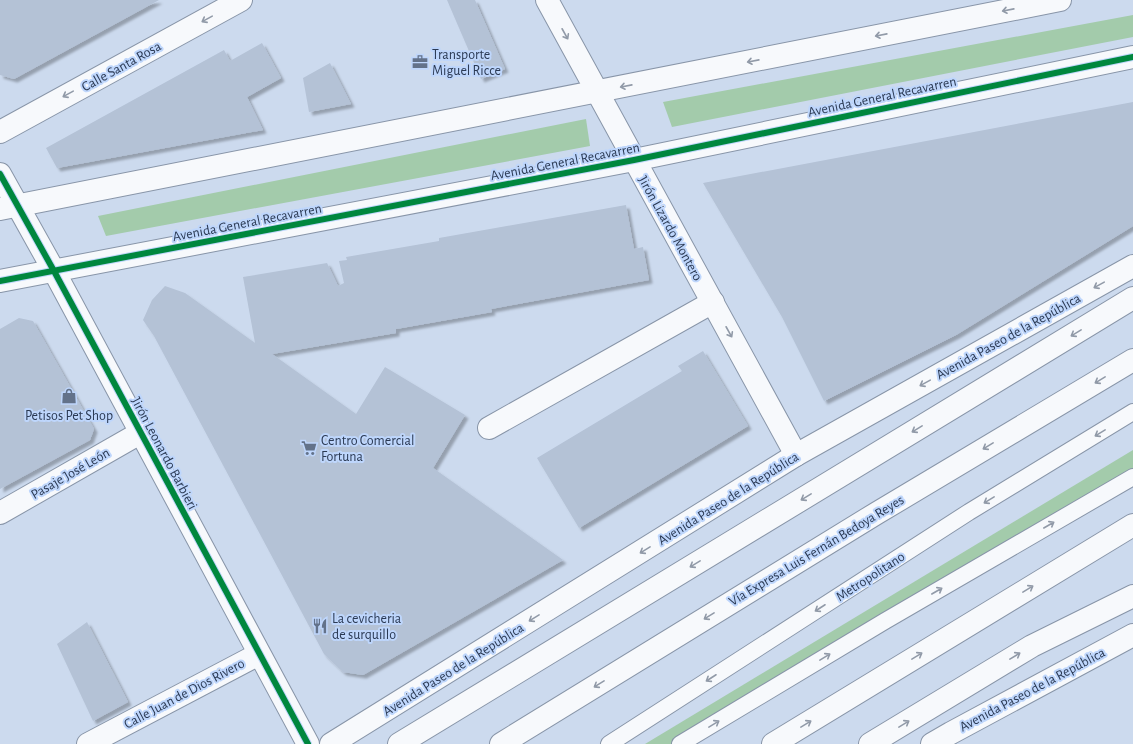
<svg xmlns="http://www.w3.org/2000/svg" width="1133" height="744" viewBox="0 0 1133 744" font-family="'Alegreya Sans',sans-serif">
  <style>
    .grass { fill: #a3cbab }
    .building { fill: #b4c2d6; filter: url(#shadow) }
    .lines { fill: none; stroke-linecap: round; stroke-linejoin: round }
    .lane-casing { stroke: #8895a8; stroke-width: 18 }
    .street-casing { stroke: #8895a8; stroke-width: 24 }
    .secondary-casing { stroke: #8895a8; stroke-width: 24 }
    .primary-casing { stroke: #8895a8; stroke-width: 24 }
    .highway-casing { stroke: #8895a8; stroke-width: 24 }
    .lane { stroke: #f7f9fc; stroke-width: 16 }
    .street { stroke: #f7f9fc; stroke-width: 22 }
    .secondary { stroke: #f7f9fc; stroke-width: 22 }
    .primary { stroke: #f7f9fc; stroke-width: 22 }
    .highway { stroke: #f7f9fc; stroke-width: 22 }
    .cycleway-casing { stroke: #bed6fc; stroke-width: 8 }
    .cycleway { stroke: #00873e; stroke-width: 6 }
    .oneway { stroke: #919aa8 }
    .labels { text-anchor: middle; stroke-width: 4; stroke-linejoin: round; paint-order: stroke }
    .poi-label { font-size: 14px; fill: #2b3a54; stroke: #bed6fc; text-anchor: start }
    .street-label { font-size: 14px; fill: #2b3a54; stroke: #bed6fc }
  </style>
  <defs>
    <filter id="shadow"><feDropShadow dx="3.5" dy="3.5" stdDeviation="1" flood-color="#0004"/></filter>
  </defs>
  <rect width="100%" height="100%" fill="#ccdaee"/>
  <g class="grass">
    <path d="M1133 15V37L672 127 663 102Z"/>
    <path d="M586 119 590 146 106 236 98 216Z"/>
    <path d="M1133 450V474L682 744H645Z"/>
  </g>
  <g class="building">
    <path d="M0 0H159L14 79 0 75Z"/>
    <path d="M447 0H475L505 69 481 79Z"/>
    <path d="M262 43 281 78 247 97 263 130 57 168 46 148 224 50 230 61Z"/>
    <path d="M330 63 351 104 309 112 303 78Z"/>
    <path d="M1133 102V226L956 335 824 401 782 317 703 183Z"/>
    <path d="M626 205 634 249 643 247 649 280 491 309 492 312 396 329V333L272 354 356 414 385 367 465 415 433 468 563 560 363 675 343 672 324 654 154 336 143 320 152 300 165 286 185 293 255 343 243 277 327 263 338 286 344 283 339 261 347 260 346 257 439 241V238Z"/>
    <path d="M19 318 33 321 94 429 90 440 0 489V329Z"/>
    <path d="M703 351 748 426 579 528 537 458 682 371 678 366Z"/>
    <path d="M87 622 128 702 93 721 57 644Z"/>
  </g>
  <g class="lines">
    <defs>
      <g id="lane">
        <path d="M609 744 969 512 1133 412"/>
        <path d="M680 744 885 621 1133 477"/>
      </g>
      <g id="street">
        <path d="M547 0 796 455"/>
        <path d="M0 132 241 0"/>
        <path d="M0 174 54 271 308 744"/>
        <path d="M489 428 713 302"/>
        <path d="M0 513 140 433"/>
        <path d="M88 744 259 654"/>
      </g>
      <g id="secondary">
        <path d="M0 209 1060 0"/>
        <path d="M0 281 634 160 1133 57"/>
      </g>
      <g id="primary">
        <path d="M331 744 796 455 1133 266"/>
        <path d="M932 744 951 733 1133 635"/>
      </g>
      <g id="highway">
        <path d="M399 744 1133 298"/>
        <path d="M501 744 877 513 1133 360"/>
        <path d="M773 744 1133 525"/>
        <path d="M870 744 1032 646 1133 596"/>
      </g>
    </defs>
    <use href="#lane" class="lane-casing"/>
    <use href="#street" class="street-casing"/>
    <use href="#secondary" class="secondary-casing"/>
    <use href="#primary" class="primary-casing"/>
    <use href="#highway" class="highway-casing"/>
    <use href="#lane" class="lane"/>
    <use href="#street" class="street"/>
    <use href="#secondary" class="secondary"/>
    <use href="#primary" class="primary"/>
    <use href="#highway" class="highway"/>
    <defs>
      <g id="cycleway">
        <path d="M0 174 54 271 308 744"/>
        <path d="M0 281 634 160 1133 57"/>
      </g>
    </defs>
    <use href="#cycleway" class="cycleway-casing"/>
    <use href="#cycleway" class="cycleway"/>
  </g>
  <defs><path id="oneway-shaft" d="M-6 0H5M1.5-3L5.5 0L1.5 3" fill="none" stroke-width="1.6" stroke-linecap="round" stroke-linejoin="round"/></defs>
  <g class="oneway">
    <use href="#oneway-shaft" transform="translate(1008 10) rotate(169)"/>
    <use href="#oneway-shaft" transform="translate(207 19) rotate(151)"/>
    <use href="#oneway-shaft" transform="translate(565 34) rotate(61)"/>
    <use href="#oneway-shaft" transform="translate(881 35) rotate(169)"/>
    <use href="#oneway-shaft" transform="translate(753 61) rotate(169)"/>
    <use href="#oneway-shaft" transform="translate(626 86) rotate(169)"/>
    <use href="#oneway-shaft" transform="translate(68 94) rotate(151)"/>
    <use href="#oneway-shaft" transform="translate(1099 285) rotate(151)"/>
    <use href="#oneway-shaft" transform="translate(729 332) rotate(61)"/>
    <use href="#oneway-shaft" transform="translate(1076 333) rotate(149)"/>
    <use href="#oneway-shaft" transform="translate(1100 380) rotate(149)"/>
    <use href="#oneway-shaft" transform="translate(925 383) rotate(151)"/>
    <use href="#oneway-shaft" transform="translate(917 429) rotate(149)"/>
    <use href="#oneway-shaft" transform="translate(1100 433) rotate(149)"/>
    <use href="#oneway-shaft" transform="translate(988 446) rotate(149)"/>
    <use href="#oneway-shaft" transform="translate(806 497) rotate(149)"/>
    <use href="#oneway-shaft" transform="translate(989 500) rotate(149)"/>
    <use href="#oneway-shaft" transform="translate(1049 525) rotate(-30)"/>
    <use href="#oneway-shaft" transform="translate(645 550) rotate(148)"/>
    <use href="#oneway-shaft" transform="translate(695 564) rotate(149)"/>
    <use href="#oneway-shaft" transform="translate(1028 589) rotate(-31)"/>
    <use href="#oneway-shaft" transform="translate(937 591) rotate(-30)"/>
    <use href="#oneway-shaft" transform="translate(820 608) rotate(147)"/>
    <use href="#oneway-shaft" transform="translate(709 616) rotate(148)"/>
    <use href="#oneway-shaft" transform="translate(534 618) rotate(148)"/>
    <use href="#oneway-shaft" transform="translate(917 656) rotate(-31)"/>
    <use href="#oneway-shaft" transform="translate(1015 656) rotate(-31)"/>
    <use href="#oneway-shaft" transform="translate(825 657) rotate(-31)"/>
    <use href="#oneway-shaft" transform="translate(711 678) rotate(147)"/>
    <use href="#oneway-shaft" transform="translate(599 684) rotate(148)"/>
    <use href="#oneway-shaft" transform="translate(714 724) rotate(-31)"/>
    <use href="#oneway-shaft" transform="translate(806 724) rotate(-31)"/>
    <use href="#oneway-shaft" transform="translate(904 724) rotate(-31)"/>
  </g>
  <defs>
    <symbol id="office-bare" viewBox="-9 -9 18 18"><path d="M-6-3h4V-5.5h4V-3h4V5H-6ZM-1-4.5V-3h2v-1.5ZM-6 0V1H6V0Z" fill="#63728a" stroke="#bed6fc" stroke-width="2.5" paint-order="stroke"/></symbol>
    <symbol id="shop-bare" viewBox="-9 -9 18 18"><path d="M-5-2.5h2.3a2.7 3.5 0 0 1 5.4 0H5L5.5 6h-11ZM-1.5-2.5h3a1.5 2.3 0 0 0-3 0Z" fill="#63728a" stroke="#bed6fc" stroke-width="2.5" paint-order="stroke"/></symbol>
    <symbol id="supermarket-bare" viewBox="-9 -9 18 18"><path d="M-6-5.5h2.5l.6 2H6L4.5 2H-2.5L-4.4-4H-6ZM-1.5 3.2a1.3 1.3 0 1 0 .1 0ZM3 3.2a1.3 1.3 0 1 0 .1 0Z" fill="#63728a" stroke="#bed6fc" stroke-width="2.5" paint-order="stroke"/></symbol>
    <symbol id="restaurant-bare" viewBox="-9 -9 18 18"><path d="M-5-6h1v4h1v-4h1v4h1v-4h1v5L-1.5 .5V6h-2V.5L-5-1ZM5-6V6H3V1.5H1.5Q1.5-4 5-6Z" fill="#63728a" stroke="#bed6fc" stroke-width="2.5" paint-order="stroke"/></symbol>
  </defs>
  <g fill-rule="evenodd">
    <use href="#office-bare" x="409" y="51" width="22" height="22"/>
    <use href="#shop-bare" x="58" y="385" width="22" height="22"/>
    <use href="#supermarket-bare" x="298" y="437" width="22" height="22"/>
    <use href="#restaurant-bare" x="309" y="615" width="22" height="22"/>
  </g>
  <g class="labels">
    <g class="poi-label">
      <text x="432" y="59">Transporte<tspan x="432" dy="16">Miguel Ricce</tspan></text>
      <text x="69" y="420" text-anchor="middle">Petisos Pet Shop</text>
      <text x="321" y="445">Centro Comercial<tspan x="321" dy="16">Fortuna</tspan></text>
      <text x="332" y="623">La cevicheria<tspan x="332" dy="16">de surquillo</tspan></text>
    </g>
    <g class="street-label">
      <text transform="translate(121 66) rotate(-29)" y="5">Calle Santa Rosa</text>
      <text transform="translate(882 96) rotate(-12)" y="5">Avenida General Recavarren</text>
      <text transform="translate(565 161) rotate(-11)" y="5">Avenida General Recavarren</text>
      <text transform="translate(247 222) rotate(-11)" y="5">Avenida General Recavarren</text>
      <text transform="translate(671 228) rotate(61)" y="5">Jirón Lizardo Montero</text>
      <text transform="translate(1008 336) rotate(-29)" y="5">Avenida Paseo de la República</text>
      <text transform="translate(165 453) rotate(62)" y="5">Jirón Leonardo Barbieri</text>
      <text transform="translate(70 473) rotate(-30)" y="5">Pasaje José León</text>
      <text transform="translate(728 498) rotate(-32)" y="5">Avenida Paseo de la República</text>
      <text transform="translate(816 550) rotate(-31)" y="5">Vía Expresa Luis Fernán Bedoya Reyes</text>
      <text transform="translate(870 576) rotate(-33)" y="5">Metropolitano</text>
      <text transform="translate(453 669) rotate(-32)" y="5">Avenida Paseo de la República</text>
      <text transform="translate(1032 689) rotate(-28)" y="5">Avenida Paseo de la República</text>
      <text transform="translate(184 693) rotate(-28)" y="5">Calle Juan de Dios Rivero</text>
    </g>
  </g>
</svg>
